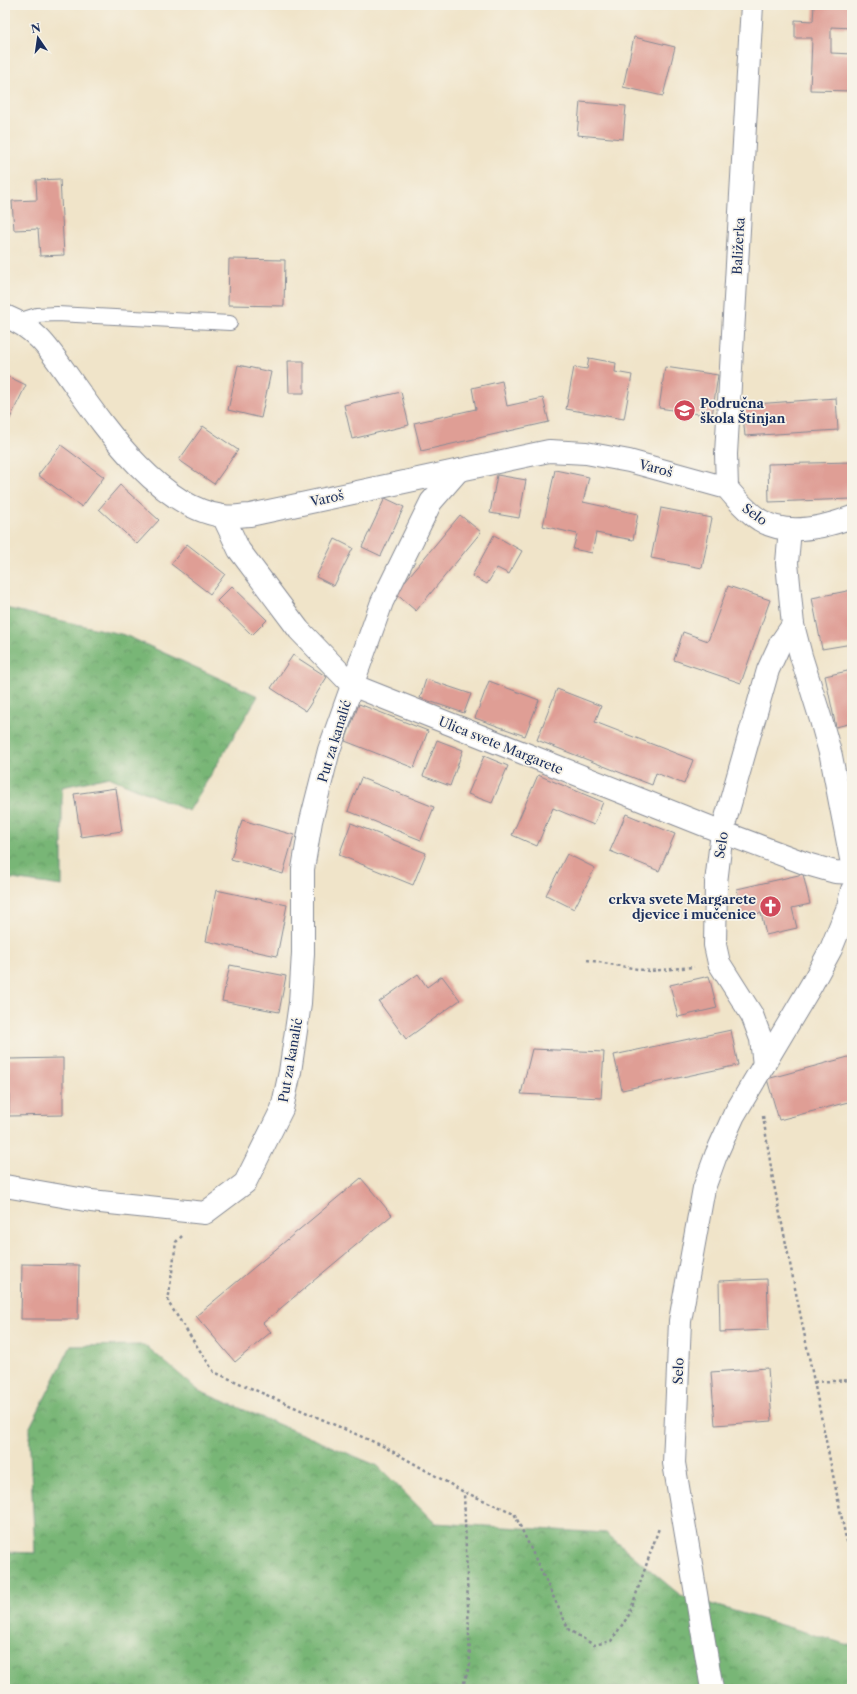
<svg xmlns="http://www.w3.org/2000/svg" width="857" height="1694" viewBox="0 0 857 1694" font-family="'Libre Caslon Text',serif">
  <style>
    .forest { fill: url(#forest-crowns); stroke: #4a726a }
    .building { fill: #df9e95 }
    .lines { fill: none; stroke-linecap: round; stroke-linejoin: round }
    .service-casing { stroke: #868a94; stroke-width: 16 }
    .minor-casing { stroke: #868a94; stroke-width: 24 }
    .secondary-casing { stroke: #868a94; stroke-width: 24 }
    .path { stroke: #868a94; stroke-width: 2.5; stroke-dasharray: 3 3; stroke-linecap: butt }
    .service { stroke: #fff; stroke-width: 14 }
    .minor { stroke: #fff; stroke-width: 22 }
    .secondary { stroke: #fff; stroke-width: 22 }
    .labels { text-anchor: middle; stroke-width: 3.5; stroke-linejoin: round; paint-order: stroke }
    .street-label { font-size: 13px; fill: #1b2f5e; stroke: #f7f3e8 }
    .poi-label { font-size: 13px; font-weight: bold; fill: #1b2f5e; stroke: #f7f3e8; text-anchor: start }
  </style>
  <defs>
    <pattern id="forest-crowns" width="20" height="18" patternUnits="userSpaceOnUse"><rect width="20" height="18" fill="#78b676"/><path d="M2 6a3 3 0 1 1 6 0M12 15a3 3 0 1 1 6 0" fill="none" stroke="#629464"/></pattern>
  </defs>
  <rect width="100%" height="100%" fill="#f7f3e8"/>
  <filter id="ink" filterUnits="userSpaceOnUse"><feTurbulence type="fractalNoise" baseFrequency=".025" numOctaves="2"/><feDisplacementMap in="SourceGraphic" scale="8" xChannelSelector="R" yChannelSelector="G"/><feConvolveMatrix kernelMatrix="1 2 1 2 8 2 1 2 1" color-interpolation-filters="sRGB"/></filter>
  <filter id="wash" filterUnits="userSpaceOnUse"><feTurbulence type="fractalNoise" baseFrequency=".012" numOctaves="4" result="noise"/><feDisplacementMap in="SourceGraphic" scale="16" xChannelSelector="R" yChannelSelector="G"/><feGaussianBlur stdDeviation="0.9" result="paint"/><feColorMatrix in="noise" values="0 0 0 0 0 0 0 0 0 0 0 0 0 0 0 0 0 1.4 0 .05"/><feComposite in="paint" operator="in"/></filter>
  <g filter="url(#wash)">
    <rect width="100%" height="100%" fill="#f0e4c9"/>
    <g class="forest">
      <path d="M5 608 125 635 258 696 189 811 109 777 62 787V886L5 878Z"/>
      <path d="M145 1345 199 1391 378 1466 435 1523 606 1533 680 1595 852 1646V1689H5V1552L35 1553 29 1429 71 1346Z"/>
    </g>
    <g id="blocks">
      <g class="building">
        <path d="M814 5H852V28L831 27V53L852 54V91L810 90 812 38H795V20L813 21Z"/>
        <path d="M634 37 675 47 663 96 623 87Z"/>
        <path d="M580 102 626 106 623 139 577 135Z"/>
        <path d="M60 179 64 255 40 256 38 229 14 230 12 201 37 200 36 180Z"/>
        <path d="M229 259 285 260 284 306 228 305Z"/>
        <path d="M589 358 616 363 615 372 632 375 624 419 566 409 574 367 587 369Z"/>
        <path d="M288 361H304V393H289Z"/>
        <path d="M238 365 271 372 261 418 228 410Z"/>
        <path d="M665 367 718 375 712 416 659 408Z"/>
        <path d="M5 375 26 385 5 429Z"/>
        <path d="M502 381 507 406 543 398 549 422 421 451 414 423 476 409 472 388Z"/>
        <path d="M401 392 409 425 352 439 344 405Z"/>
        <path d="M836 398 838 430 745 436 742 405Z"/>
        <path d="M203 426 238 450 214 484 179 460Z"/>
        <path d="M61 445 104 477 82 507 38 475Z"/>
        <path d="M852 462V499L769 502 768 464Z"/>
        <path d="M555 470 589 477 583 502 638 514 633 540 596 533 592 553 573 549 577 534 543 526Z"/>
        <path d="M497 475 526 480 519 518 490 513Z"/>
        <path d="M120 485 159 520 137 544 99 509Z"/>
        <path d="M385 498 404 507 381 556 362 547Z"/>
        <path d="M661 508 712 518 702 568 651 558Z"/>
        <path d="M460 515 481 532 416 611 395 593Z"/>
        <path d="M494 535 522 551 509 574 497 568 487 584 472 576Z"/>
        <path d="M335 539 353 548 334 586 316 577Z"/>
        <path d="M187 544 225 574 210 594 171 564Z"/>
        <path d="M232 586 267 620 252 635 217 601Z"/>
        <path d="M728 586 770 600 741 683 674 660 683 632 708 641Z"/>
        <path d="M852 590V644L822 649 812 598Z"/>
        <path d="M293 655 327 677 306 711 271 688Z"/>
        <path d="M852 670V723L836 727 825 676Z"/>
        <path d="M426 679 471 694 464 713 420 698Z"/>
        <path d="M489 681 539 700 525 736 475 718Z"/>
        <path d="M557 689 601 706 595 722 693 760 684 784 656 773 652 785 537 740Z"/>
        <path d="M359 704 428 731 414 768 345 741Z"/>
        <path d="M437 740 463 750 450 786 423 776Z"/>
        <path d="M484 756 508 766 492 803 468 794Z"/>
        <path d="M538 775 603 802 594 825 553 808 537 846 512 835Z"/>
        <path d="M361 778 434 807 421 840 348 811Z"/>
        <path d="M116 788 122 831 81 837 74 794Z"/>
        <path d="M626 814 675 834 659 871 610 851Z"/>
        <path d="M242 820 294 835 283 874 231 859Z"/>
        <path d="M351 823 426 853 413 885 339 855Z"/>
        <path d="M567 854 595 868 574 909 546 895Z"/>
        <path d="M803 874 810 904 792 908 797 928 766 935 761 913 743 917 737 889Z"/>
        <path d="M216 890 287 905 277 956 206 941Z"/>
        <path d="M230 965 286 976 279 1012 222 1001Z"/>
        <path d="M418 974 427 987 442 976 460 1000 406 1039 379 1002Z"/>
        <path d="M709 976 717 1008 678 1017 670 985Z"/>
        <path d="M731 1030 738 1065 622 1090 614 1055Z"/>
        <path d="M532 1049 604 1052 601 1098 521 1094Z"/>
        <path d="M852 1056V1101L779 1120 767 1079Z"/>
        <path d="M63 1058V1115L9 1116V1059Z"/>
        <path d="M361 1178 392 1215 263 1323 271 1332 235 1362 196 1316Z"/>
        <path d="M22 1264 79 1265 78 1319H21Z"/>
        <path d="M767 1279 769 1330 720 1332 719 1281Z"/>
        <path d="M768 1368 772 1421 715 1425 711 1372Z"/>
      </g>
    </g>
  </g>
  <g filter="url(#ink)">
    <use href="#blocks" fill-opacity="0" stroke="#868a94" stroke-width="1"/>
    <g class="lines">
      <defs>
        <path id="service" d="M18 321 37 315 57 314 230 323"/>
        <g id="minor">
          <path d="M727 488 726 454 752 5"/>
          <path d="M223 516 239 550 299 630 352 685 722 832 807 864 835 872 852 873"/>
          <path d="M764 1065 761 1039 752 1015 719 963 715 945 716 883 722 832 768 670 780 644 793 625"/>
          <path d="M5 1186 91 1201 205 1213 245 1183 282 1109 290 1072 300 1003 303 953V869L311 821 329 750 382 602 431 502 458 471"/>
          <path d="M712 1689 674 1463 680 1321 704 1188 716 1155 734 1115 812 984 831 949 848 907 852 890"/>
        </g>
        <g id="secondary">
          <path d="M5 316C40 330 52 354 73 383 107 431 160 507 222 516 231 518 241 515 250 515L549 451 586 453 629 461 727 488C736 499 747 512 760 520 786 537 825 527 852 517"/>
          <path d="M790 529 787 563 793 625 801 656 821 720 831 756 852 864"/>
        </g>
      </defs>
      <use href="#service" class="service-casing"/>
      <use href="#minor" class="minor-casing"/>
      <use href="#secondary" class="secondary-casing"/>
      <g class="path">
        <path d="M587 960 649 971 694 967"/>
        <path d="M763 1116 773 1180 845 1534 852 1559"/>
        <path d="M182 1236 176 1242 168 1302 214 1372 383 1446 464 1492 514 1513 569 1630 594 1645 611 1641 629 1615 659 1528"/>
        <path d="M814 1382 852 1380"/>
        <path d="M462 1689 470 1664 464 1492"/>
      </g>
      <use href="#service" class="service"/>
      <use href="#minor" class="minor"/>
      <use href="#secondary" class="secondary"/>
    </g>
  </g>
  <defs>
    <symbol id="school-disc" viewBox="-11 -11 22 22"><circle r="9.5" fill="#d1495b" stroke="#f7f3e8"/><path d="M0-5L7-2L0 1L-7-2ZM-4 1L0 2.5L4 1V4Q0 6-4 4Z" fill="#fff"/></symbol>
    <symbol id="church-disc" viewBox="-11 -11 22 22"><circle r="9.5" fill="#d1495b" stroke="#f7f3e8"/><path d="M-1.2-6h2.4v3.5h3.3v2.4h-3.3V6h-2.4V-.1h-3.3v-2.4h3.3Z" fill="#fff"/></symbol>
  </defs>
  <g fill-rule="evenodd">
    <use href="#school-disc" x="672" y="398" width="25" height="25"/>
    <use href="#church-disc" x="758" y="894" width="25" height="25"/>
  </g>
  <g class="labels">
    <g class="street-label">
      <text transform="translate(738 246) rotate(-87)" y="5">Baližerka</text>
      <text transform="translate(656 468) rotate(15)" y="5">Varoš</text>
      <text transform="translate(327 498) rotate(-12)" y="5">Varoš</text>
      <text transform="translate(755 514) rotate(36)" y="5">Selo</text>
      <text transform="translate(334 741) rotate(-73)" y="5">Put za kanalić</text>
      <text transform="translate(501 745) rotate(22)" y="5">Ulica svete Margarete</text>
      <text transform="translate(721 845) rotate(-81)" y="5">Selo</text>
      <text transform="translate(290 1060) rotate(-80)" y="5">Put za kanalić</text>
      <text transform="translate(678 1371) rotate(-88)" y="5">Selo</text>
    </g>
    <g class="poi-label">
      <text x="700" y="408">Područna<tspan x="700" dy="15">škola Štinjan</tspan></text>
      <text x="756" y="904" text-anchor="end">crkva svete Margarete<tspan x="756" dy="15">djevice i mučenice</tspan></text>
    </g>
  </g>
  <rect width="857" height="1694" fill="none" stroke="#f7f3e8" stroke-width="20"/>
  <g transform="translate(38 38) rotate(347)" stroke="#f7f3e8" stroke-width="3" paint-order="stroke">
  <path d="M0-3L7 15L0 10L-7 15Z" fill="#1b2f5e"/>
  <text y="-6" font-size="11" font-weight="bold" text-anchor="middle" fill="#1b2f5e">N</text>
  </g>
</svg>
